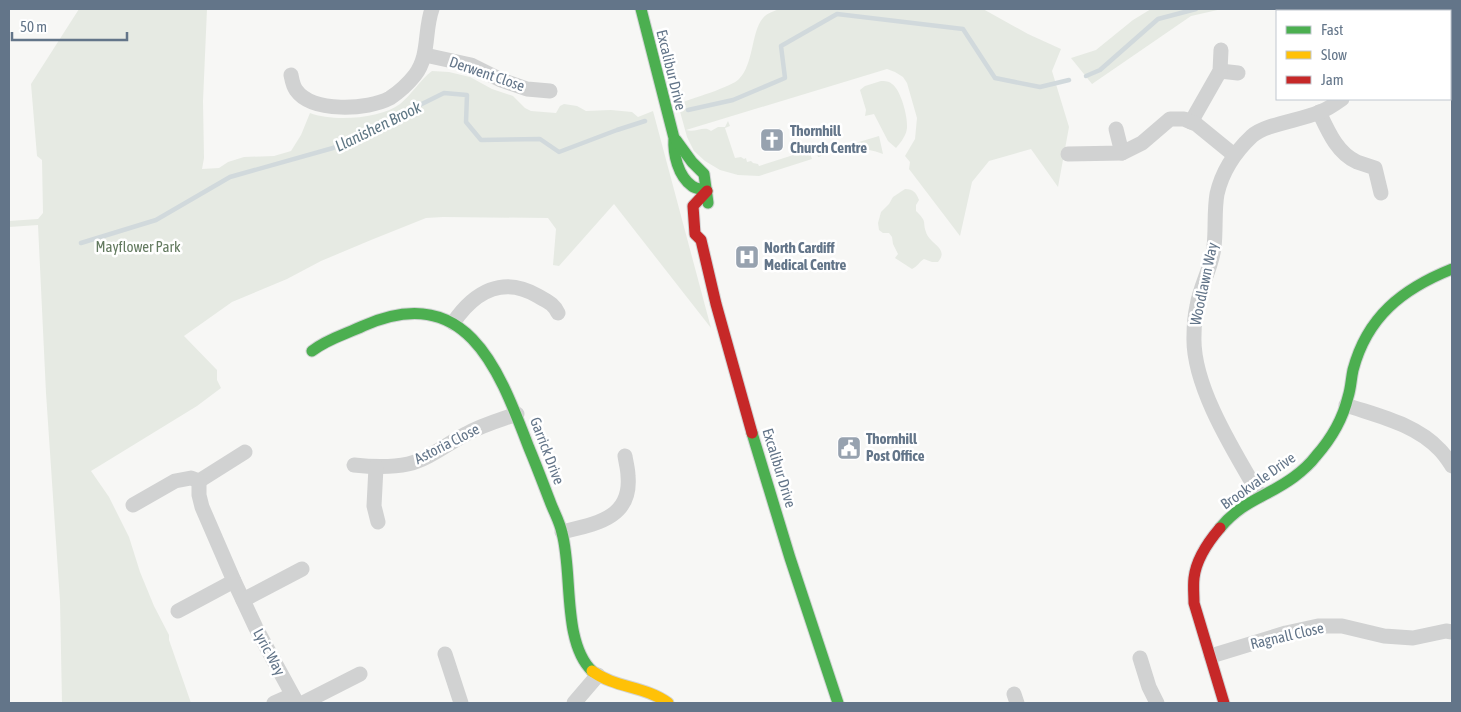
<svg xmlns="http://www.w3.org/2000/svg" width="1461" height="712" viewBox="0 0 1461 712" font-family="'Asap Condensed',sans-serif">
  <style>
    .green { fill: #e6eae3 }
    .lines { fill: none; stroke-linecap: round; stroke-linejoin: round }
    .stream { stroke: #d1d9dc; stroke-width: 4.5 }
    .fast-casing { stroke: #d2d4d5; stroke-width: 13 }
    .slow-casing { stroke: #d2d4d5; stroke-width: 13 }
    .jam-casing { stroke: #d2d4d5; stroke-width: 13 }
    .street { stroke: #d1d2d2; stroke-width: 15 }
    .fast { stroke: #4caf50; stroke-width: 11 }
    .slow { stroke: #ffc107; stroke-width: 11 }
    .jam { stroke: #c62828; stroke-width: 11 }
    .labels { text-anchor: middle; stroke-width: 5; stroke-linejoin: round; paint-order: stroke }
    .street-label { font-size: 15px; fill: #637589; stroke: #fff }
    .poi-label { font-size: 15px; font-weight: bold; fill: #637589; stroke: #fff; text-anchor: start }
    .park-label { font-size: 15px; fill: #637a5f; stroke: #fff }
    .water-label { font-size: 16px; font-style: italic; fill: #5f7784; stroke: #fff }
  </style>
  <rect width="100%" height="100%" fill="#f7f7f5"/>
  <g class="green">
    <path d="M79 9H207L203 101 204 158 202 169 219 168 228 162 244 157 274 156 291 151 301 135 310 113C333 122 380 119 400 104 412 94 420 80 432 71L449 72 470 77 492 89 513 96 525 108 531 111 556 113 560 106 564 104 577 106 586 111 611 110 632 112 638 117 653 111 711 328 614 204 559 266 553 265 556 229 548 218 443 217 426 218 371 240 321 261 287 279 232 302 184 336 217 370V380L221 388 197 406 91 471 109 497 129 537 140 572 154 606 169 635V640L191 703H62L60 601 46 393 38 225 9 227V221L38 219 43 213 42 160 37 156 31 84Z"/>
    <path d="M780 9H983L1028 34 1061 49 1052 71 1069 127 1058 187 1031 149 989 161 972 182 960 236 909 169 910 162 905 156 915 139 917 118 907 83 903 77 895 72 887 69 686 130C696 133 704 125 711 131L718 127H725L728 121 730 126 725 128 735 158 741 157 744 159 746 158 747 162 751 161 753 163 758 164 759 166 809 150 812 159 759 176 738 175 720 170 705 161 694 151 687 137 678 104C690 99 732 87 739 79 754 64 751 32 763 18 767 13 774 11 780 9Z"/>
    <path d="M1151 9H1222L1191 16 1092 84 1071 58 1096 50 1133 20Z"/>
    <path d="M881 81C885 81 889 81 892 84 901 90 908 117 907 128 906 136 901 142 896 148L888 141 874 114 865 116 866 110 860 90 865 86Z"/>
    <path d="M879 136 883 154C858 145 843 149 818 157L817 153 821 152 822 153Z"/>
    <path d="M905 189C914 189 916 193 919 200L916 205V211C928 223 922 220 926 232 929 244 950 248 938 262H932L924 259C919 262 917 267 912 269L895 258 898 254 893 244 892 237 889 233H883L879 230 878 223 881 212 889 204 893 197Z"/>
  </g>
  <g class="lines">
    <g class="stream">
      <path d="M1086 76 1100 70 1158 19 1196 9"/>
      <path d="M688 110 733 100 785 78 781 46 837 14 963 29 995 78 1040 87 1069 80"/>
      <path d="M81 243 156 220 230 177 333 148 444 93 467 95 466 122 481 140 540 139 559 152 617 130 645 121"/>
    </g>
    <defs>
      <g id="fast">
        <path d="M641 9 674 138C673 154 678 176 692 186 696 189 702 189 707 191"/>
        <path d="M676 140 692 162 704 174 708 203"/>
        <path d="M312 351C327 339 346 334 363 326 467 280 499 370 529 448 537 467 544 486 551 504 555 514 560 523 562 533 573 573 562 642 592 671"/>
        <path d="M752 433 790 558 838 703"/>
        <path d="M1220 528C1243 500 1267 497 1294 477 1302 471 1310 464 1316 456 1331 439 1343 418 1348 397 1351 388 1351 379 1353 370 1367 317 1402 289 1452 269"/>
      </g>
      <path id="slow" d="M592 671C615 688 645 686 668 703"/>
      <g id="jam">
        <path d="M707 191 693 206 695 234 701 240 716 304 752 433"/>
        <path d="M1220 528C1208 542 1196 560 1194 578 1193 587 1194 595 1194 603L1224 703"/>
      </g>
    </defs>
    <use href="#fast" class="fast-casing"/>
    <use href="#slow" class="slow-casing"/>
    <use href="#jam" class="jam-casing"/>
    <g class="street">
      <path d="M1378 11V9"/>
      <path d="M1450 51H1452"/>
      <path d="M425 55 471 65 501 80 527 89 550 91"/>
      <path d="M1220 71 1238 73"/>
      <path d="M291 75C292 80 293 86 296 90 312 113 368 110 390 98 399 92 408 84 415 75 430 55 424 31 432 9"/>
      <path d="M1319 112C1328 131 1337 153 1357 162 1363 164 1369 166 1375 168L1381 193"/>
      <path d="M1191 122 1220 71 1221 50"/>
      <path d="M1116 129 1122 153"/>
      <path d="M1068 154 1122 153 1142 143 1170 119H1184L1196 124 1234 155"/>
      <path d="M453 323C474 292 503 275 538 296 548 302 553 303 558 313"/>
      <path d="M1346 405C1378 416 1416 424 1440 450 1445 455 1448 460 1452 466"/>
      <path d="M354 465C372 467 390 468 408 464 429 459 447 444 466 434 482 425 500 420 517 414"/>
      <path d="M376 467 374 506 378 522"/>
      <path d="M199 481 245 452"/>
      <path d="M1260 496C1235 453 1192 386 1194 336 1194 326 1195 315 1197 306 1200 286 1212 267 1214 247 1216 230 1214 211 1217 194 1222 172 1235 152 1252 136 1265 124 1302 120 1320 112 1328 109 1335 104 1342 99"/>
      <path d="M133 505 175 481 191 478 199 481V495L202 507 234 581 256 628 297 703"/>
      <path d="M562 532C594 524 632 519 628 476 628 469 626 463 625 456"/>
      <path d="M243 600 302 569"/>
      <path d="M178 611 234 581"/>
      <path d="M445 654 461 703"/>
      <path d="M1211 656 1286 633 1318 626H1342L1384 636 1413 638 1446 631 1452 632"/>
      <path d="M1140 658 1149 687 1157 703"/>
      <path d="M1014 694 1017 703"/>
      <path d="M274 703 292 695"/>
      <path d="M303 703 360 674"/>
      <path d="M574 703 598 675"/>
    </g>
    <use href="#fast" class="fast"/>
    <use href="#slow" class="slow"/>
    <use href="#jam" class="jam"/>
  </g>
  <defs>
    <symbol id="church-square" viewBox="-11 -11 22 22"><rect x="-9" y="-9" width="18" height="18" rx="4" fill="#97a2af" stroke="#fff"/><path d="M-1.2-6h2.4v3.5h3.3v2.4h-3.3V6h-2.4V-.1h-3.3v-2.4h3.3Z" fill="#fff"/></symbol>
    <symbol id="hospital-square" viewBox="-11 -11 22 22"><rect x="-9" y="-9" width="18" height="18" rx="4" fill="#97a2af" stroke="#fff"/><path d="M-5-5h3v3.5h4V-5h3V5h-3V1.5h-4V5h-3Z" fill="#fff"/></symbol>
    <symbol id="civic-square" viewBox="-11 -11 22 22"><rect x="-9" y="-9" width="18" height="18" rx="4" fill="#97a2af" stroke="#fff"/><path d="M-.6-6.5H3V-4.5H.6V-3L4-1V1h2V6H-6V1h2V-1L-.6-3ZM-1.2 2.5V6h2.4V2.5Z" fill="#fff"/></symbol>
  </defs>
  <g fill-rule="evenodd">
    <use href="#church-square" x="758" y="126" width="28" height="28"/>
    <use href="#hospital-square" x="733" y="243" width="28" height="28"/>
    <use href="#civic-square" x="835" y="434" width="28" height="28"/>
  </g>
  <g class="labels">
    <g class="street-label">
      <text transform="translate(671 70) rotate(76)" y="5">Excalibur Drive</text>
      <text transform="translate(487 74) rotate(19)" y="5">Derwent Close</text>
      <text transform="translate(1204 284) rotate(-78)" y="5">Woodlawn Way</text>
      <text transform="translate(447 444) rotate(-27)" y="5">Astoria Close</text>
      <text transform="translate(547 451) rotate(69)" y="5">Garrick Drive</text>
      <text transform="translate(779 468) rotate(73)" y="5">Excalibur Drive</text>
      <text transform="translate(1258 481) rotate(-35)" y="5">Brookvale Drive</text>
      <text transform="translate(1287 636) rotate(-13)" y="5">Ragnall Close</text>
      <text transform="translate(269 652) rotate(62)" y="5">Lyric Way</text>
    </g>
    <g class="poi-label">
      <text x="790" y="136">Thornhill<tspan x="790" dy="17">Church Centre</tspan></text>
      <text x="764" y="253">North Cardiff<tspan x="764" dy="17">Medical Centre</tspan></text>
      <text x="866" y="444">Thornhill<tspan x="866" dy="17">Post Office</tspan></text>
    </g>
    <g class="park-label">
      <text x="138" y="252">Mayflower Park</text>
    </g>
    <g class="water-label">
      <text transform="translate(378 126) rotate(-26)" y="6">Llanishen Brook</text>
    </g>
  </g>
  <rect width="1461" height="712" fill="none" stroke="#637589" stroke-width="20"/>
  <rect x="1276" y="10" width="175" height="90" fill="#ffffff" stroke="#c1c8d0"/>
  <rect x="1286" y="26" width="25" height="8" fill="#4caf50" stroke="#c1c8d0"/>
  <text x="1321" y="35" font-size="15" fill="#637589">Fast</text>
  <rect x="1286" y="51" width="25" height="8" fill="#ffc107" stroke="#c1c8d0"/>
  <text x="1321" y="60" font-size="15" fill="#637589">Slow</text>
  <rect x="1286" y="76" width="25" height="8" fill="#c62828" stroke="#c1c8d0"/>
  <text x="1321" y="85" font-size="15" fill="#637589">Jam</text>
  <path d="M12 32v8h115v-8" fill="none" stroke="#637589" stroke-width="2.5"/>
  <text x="20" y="32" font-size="15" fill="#637589" stroke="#ffffff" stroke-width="4" paint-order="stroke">50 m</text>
</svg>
